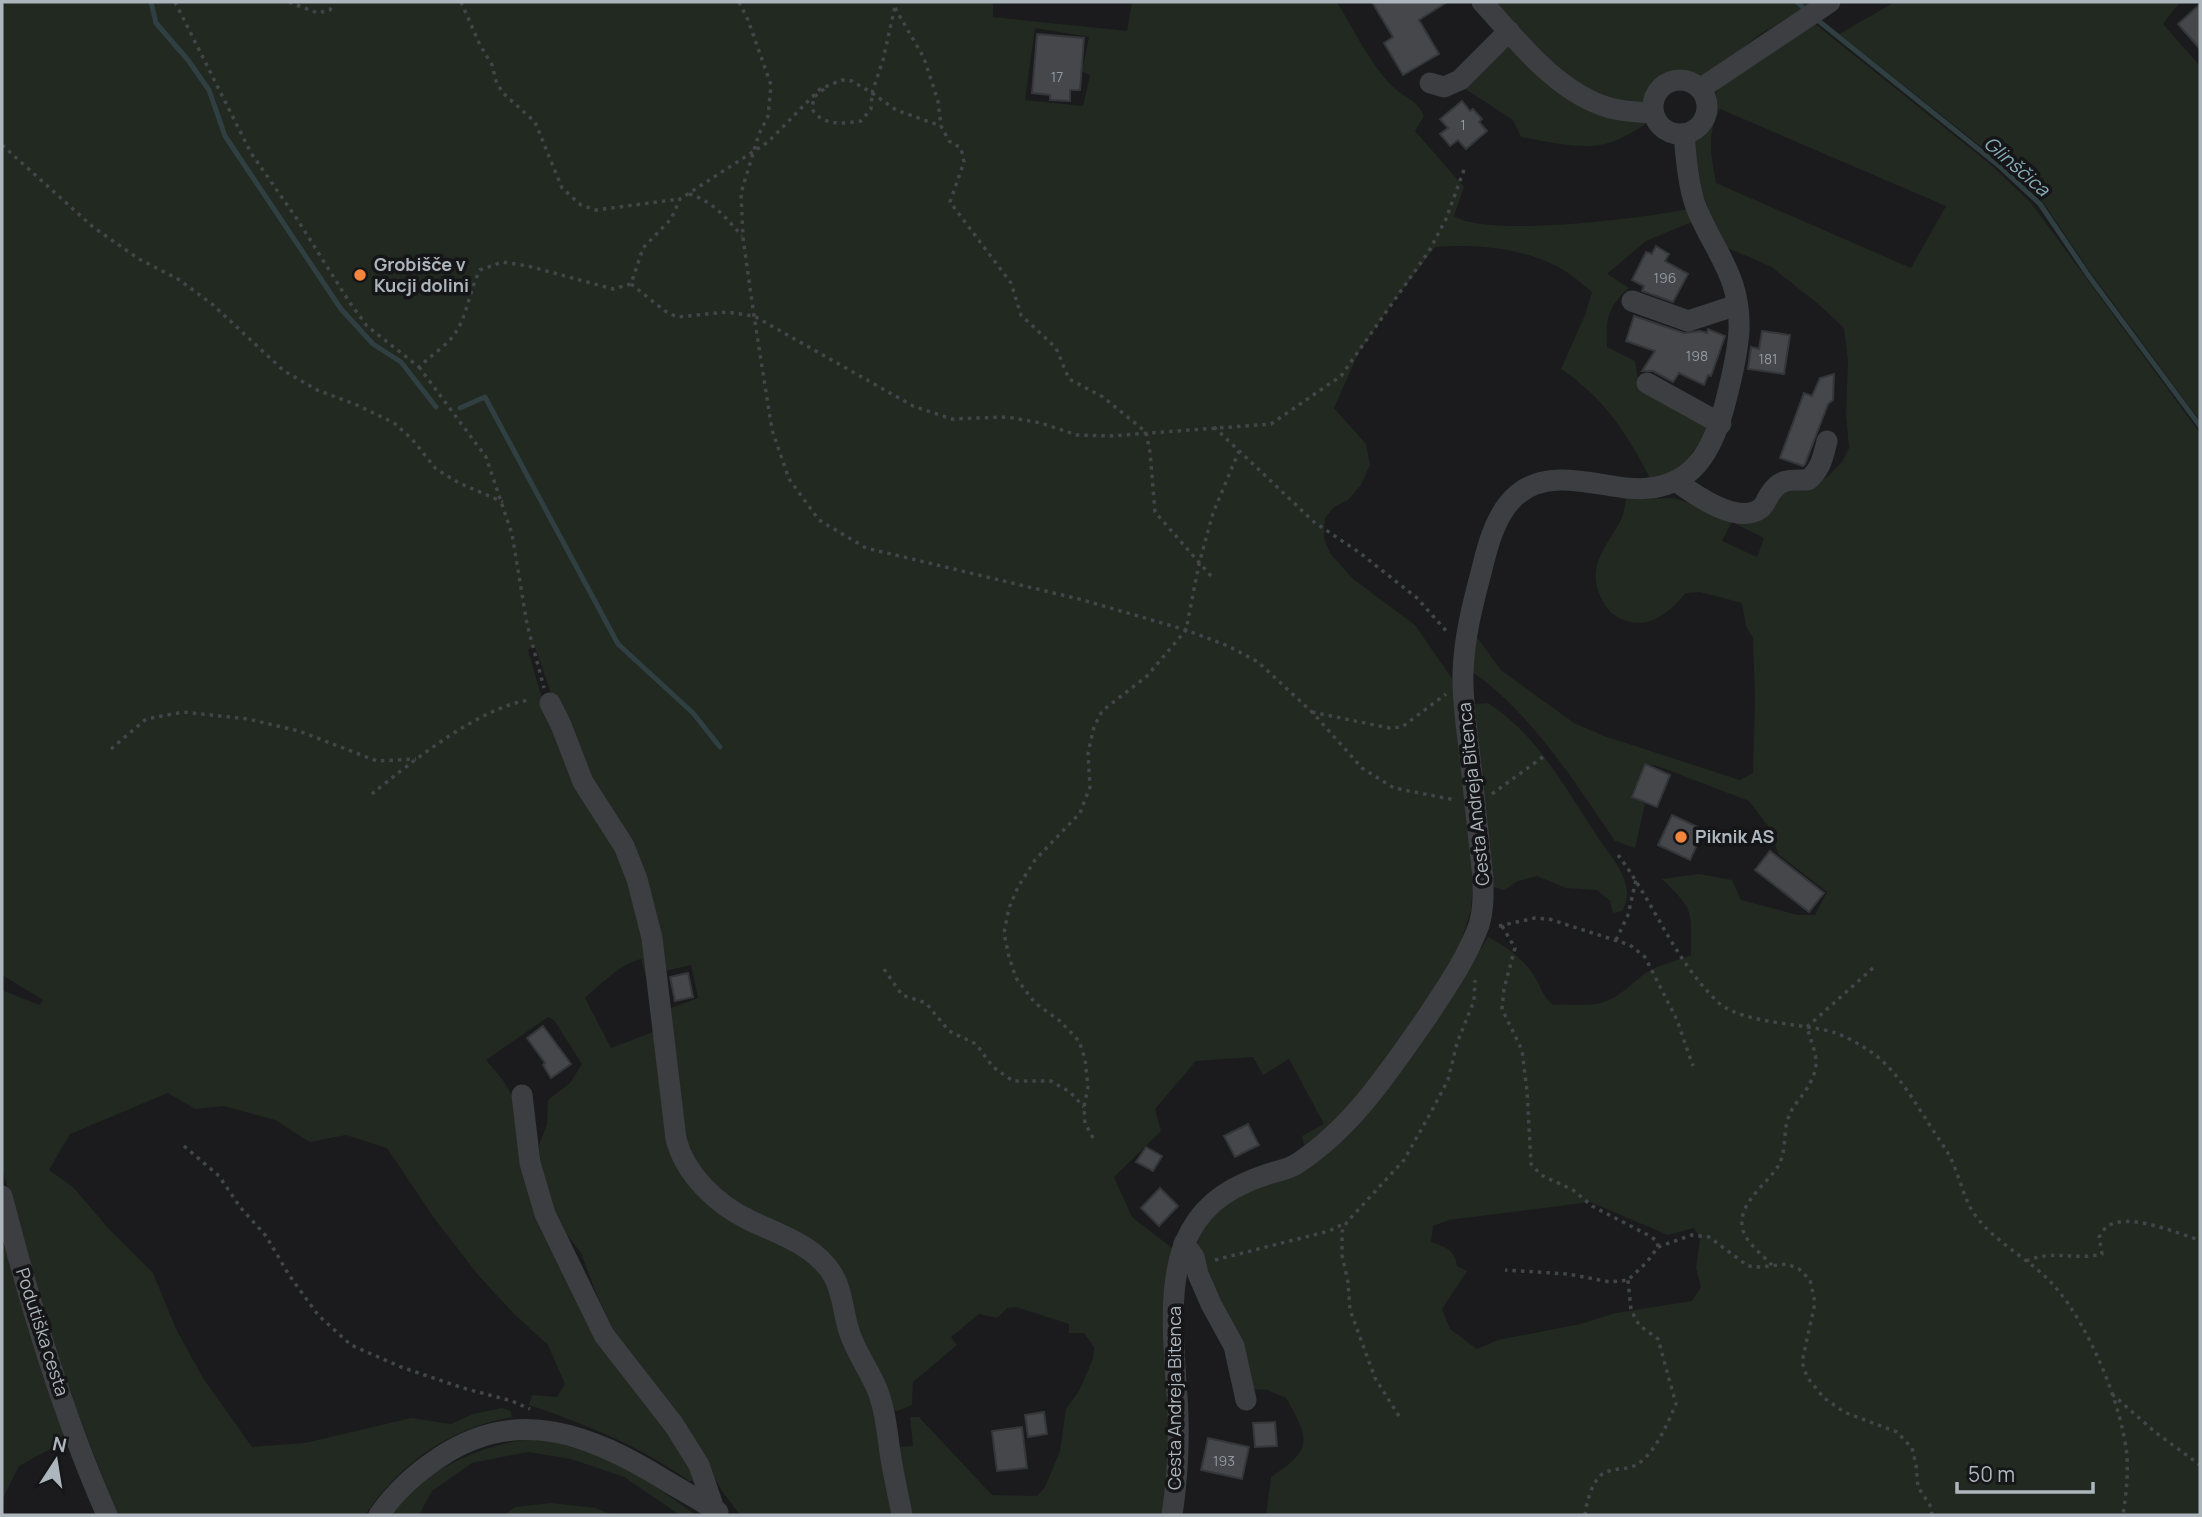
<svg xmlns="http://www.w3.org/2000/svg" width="2202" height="1517" viewBox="0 0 2202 1517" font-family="Manrope,sans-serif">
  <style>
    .green { fill: #212920; fill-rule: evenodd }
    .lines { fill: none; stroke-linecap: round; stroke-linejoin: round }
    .stream { stroke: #303f42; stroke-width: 5 }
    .building { fill: #45474a; stroke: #353639; stroke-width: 2 }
    .path { stroke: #424649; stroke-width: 3.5; stroke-dasharray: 3.5 5; stroke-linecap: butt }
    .minor { stroke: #3c3e42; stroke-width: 21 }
    .poi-dot { fill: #f3863d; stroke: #161618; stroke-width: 2.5 }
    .labels { text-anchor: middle; stroke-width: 7; stroke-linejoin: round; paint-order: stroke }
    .number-label { font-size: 14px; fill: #939aa0 }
    .poi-label { font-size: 18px; font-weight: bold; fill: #adb6bd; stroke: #161618; text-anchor: start }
    .street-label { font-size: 18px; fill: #adb6bd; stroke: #161618 }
    .water-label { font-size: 19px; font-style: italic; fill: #85adb7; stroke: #161618 }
  </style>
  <rect width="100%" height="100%" fill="#1b1b1d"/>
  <g class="green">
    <path d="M2 2H993V17L1127 31 1132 2H1337C1354 30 1369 62 1392 86 1404 98 1417 99 1424 116L1415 131 1464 187 1454 216C1488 238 1644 218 1688 209L1692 222 1646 241 1607 274 1629 288C1607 308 1606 318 1607 347L1635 361 1639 385 1709 429 1687 460 1665 477 1640 481 1650 478C1626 432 1604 398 1561 369L1585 315 1592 292C1580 282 1566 270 1552 264 1517 247 1472 244 1435 247L1388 309 1358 354 1334 408 1366 444 1370 465 1361 485 1348 500 1334 507 1325 518 1324 538 1330 553 1353 579 1415 625 1453 680V696L1473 876 1471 910 1460 945 1431 995 1374 1078 1337 1124 1304 1145 1302 1136 1324 1124 1289 1059 1263 1075 1253 1057 1196 1061 1155 1109 1161 1131 1114 1177 1132 1217 1172 1248C1169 1265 1165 1283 1164 1301 1161 1373 1175 1444 1164 1515H906L899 1479 897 1447 913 1446 910 1417H919L992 1495 1037 1496 1045 1487 1060 1451 1066 1409 1079 1391 1093 1359 1094 1347 1084 1333H1069V1324L1016 1307 1007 1308 997 1318 979 1314 951 1337 957 1345 913 1382 912 1405 897 1411 888 1409 881 1385 856 1336 844 1291 834 1268 812 1247 739 1211 700 1180 683 1155 670 1045 671 1008 698 998 691 965 661 972 653 916 635 862 624 836 587 782 556 708 534 644 528 650 544 705 551 713 560 733 577 782 610 828 622 851 638 891 651 956 678 1160 693 1183 711 1200 733 1216 803 1251 827 1275 837 1294 846 1338 870 1387 881 1417 887 1469 896 1515H740L722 1491 702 1457 637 1371 617 1339 596 1293 581 1253 556 1221 542 1181 539 1145 547 1124 548 1100 570 1083 582 1064 554 1020 548 1017 486 1060 503 1080 513 1098 520 1120 530 1189 565 1269 599 1334 677 1438 694 1466 697 1477 694 1481H689C640 1446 585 1424 529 1405L532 1395 557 1397 565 1384 548 1345 514 1314 478 1275 434 1218 387 1148 346 1135 310 1142 275 1120 224 1106 195 1109 168 1093 70 1134 49 1170 73 1187 108 1228 153 1273 176 1329 203 1378 252 1447 305 1443 411 1418 451 1424 473 1414 502 1408 511 1411 512 1417C447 1429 402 1462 365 1515H117L60 1367 25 1258 2 1166V990L39 1005 43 1000 2 975ZM1035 28 1089 37 1082 72 1090 75 1083 106 1025 100ZM641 959 646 977 653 1032 611 1048 585 998C602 983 619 965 641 959Z"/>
    <path d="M1489 2H1814L1759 35 1699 81C1669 70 1657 77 1645 106L1621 105 1577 87Z"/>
    <path d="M1895 2H2180L2163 24 2200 66V421L2088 269 2043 202 2008 168 1839 34Z"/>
    <path d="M1814 23 1990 164 2031 203 2200 433V1515H1266L1271 1477C1313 1449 1310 1440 1286 1398L1267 1390 1253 1389 1200 1271 1197 1235 1215 1210 1251 1190 1298 1171 1464 976 1488 937C1506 946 1525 960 1535 977 1541 988 1543 996 1553 1005 1573 1003 1593 1009 1613 998 1624 992 1634 982 1644 974 1658 965 1676 961 1691 955 1691 910 1695 911 1662 879L1699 874 1732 880 1741 900 1798 915H1815L1827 892 1778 854 1771 830 1749 801 1660 767 1644 763 1631 797 1645 804 1635 848 1615 841C1576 784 1530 711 1472 672L1476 636 1501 670 1574 723 1604 736 1740 780 1753 773 1755 698 1753 638 1746 626 1742 603 1700 592 1686 593C1672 609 1654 627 1631 622 1617 619 1608 612 1602 600 1585 566 1606 548 1621 520 1624 513 1625 506 1626 499L1674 498 1732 518 1779 492 1810 488 1828 476 1842 462 1849 448 1846 414 1848 361 1844 328 1817 303 1770 266 1725 247 1711 217 1698 180 1692 137C1714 122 1706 105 1720 87ZM1720 109 1946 206 1911 268 1716 183C1711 154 1706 136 1720 109ZM1732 522 1764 538 1757 557 1722 541ZM1590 1202 1668 1235 1694 1228 1700 1239 1696 1268 1701 1287 1692 1301 1616 1313 1580 1324 1498 1340 1477 1349 1450 1329 1442 1309 1467 1271 1457 1266C1455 1249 1445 1247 1431 1242L1433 1226 1449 1220Z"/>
    <path d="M1513 43 1545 78 1645 119 1646 124C1632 132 1616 143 1600 145 1577 149 1544 141 1521 137L1513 120 1464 88 1494 54Z"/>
    <path d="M1488 703C1546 740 1574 807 1614 860 1624 876 1633 893 1622 911L1613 913 1610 901 1597 890 1566 888 1537 876 1518 881 1504 890 1493 887 1473 704Z"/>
    <path d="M2 1242 15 1271 64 1426 63 1442 19 1466 2 1500Z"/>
    <path d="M536 1439C600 1449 645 1478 696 1515H680L624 1477 571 1459 528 1452 472 1463 432 1491 419 1515H388C396 1506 404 1495 414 1487 450 1460 491 1442 536 1439Z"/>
    <path d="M551 1503 596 1508 613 1515H504L515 1507Z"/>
  </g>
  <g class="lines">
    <g class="stream">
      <path d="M151 2 156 23 188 60 209 90 225 136 341 309 373 344 401 362 436 407"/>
      <path d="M1797 2 1808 12"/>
      <path d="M1815 18 1997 164 2040 204 2088 275 2200 426"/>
      <path d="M460 408 485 397 618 644 693 713 720 747"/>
    </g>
  </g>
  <g class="building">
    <path d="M1372 2H1447L1419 20 1439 54 1403 75 1384 43 1393 37Z"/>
    <path d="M2200 4V49L2178 24Z"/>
    <path d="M1037 34 1084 38 1080 90H1070V101L1050 100V95L1032 93Z"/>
    <path d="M1462 101 1470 111 1473 109 1482 119 1479 122 1487 131 1466 149 1458 140 1450 146 1440 134 1448 128 1440 119Z"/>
    <path d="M1656 246 1669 254 1665 261 1688 274 1673 302 1642 291 1644 286 1632 280 1646 252 1652 254Z"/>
    <path d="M1634 316 1684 333 1700 331 1707 333 1708 329 1725 336 1711 376 1708 375 1704 385 1679 373 1673 382 1653 371H1642L1655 351 1626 341Z"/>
    <path d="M1762 331 1790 335 1784 374 1748 369 1751 347 1759 349Z"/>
    <path d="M1834 374 1833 400 1828 404 1805 464 1803 466 1780 458 1804 393 1812 396 1820 378Z"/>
    <path d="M1645 764 1670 775 1657 807 1632 797Z"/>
    <path d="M1672 815 1704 830 1690 860 1658 845Z"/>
    <path d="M1770 851 1824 893 1809 912 1755 870Z"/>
    <path d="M688 973 693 997 675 1001 670 977Z"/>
    <path d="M543 1026 571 1064 551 1078 543 1065 545 1063 527 1038Z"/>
    <path d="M1248 1124 1259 1145 1235 1157 1224 1136Z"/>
    <path d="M1146 1147 1162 1156 1153 1171 1136 1162Z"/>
    <path d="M1160 1188 1178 1206 1159 1226 1141 1208Z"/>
    <path d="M1044 1412 1047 1434 1028 1437 1025 1415Z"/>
    <path d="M1275 1422 1277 1446 1255 1447 1253 1423Z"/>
    <path d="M1022 1427 1027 1468 997 1471 992 1431Z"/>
    <path d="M1208 1438 1249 1447 1242 1479 1201 1470Z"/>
  </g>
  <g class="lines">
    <g class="path">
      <path d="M175 2 251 153 297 219 350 303 367 326 419 367C429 357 450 343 456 332 468 313 469 291 480 270L502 262 528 266 613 289 631 284 643 248 671 219 680 199 768 142 820 89 842 80 852 81 872 93 883 60 896 2"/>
      <path d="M289 2 318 13 330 10 333 2"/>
      <path d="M461 2 480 45 492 65 496 81 502 92 535 122 562 188 581 205 596 210 680 199"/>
      <path d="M739 2 748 20 771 85 768 116 759 134 741 193 743 238 754 316 772 430 789 479 819 520 866 548 1083 600 1186 630 1228 646 1258 662 1312 712 1362 768 1394 788 1455 800"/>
      <path d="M895 8 924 58 938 101 941 126 949 141 961 148 964 162 950 202 1011 283 1021 315 1056 348 1069 379 1103 397 1146 432 1150 452 1155 512 1211 576"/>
      <path d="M824 89 814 97 812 109C823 126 842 124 861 121L871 109 872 93 896 110 941 126"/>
      <path d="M2 145 93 227 139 259 178 279 212 304 284 371 317 390 357 405 394 423 412 439 436 469 459 483 503 502"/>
      <path d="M689 194C713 201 726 218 742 236"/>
      <path d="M631 284 665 311 677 317 727 312 754 316 913 406 952 419 1007 417 1041 423 1077 435 1110 436 1271 424 1341 376 1429 251 1446 219 1465 167"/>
      <path d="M419 367 486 457 512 534 527 624 544 688"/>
      <path d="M1214 427 1314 522 1360 553 1417 598 1449 634"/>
      <path d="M1312 712 1389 728 1402 727 1446 694"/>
      <path d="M111 749 146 719 183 712 248 719 299 731 377 761 416 759"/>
      <path d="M372 794C410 763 482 705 531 700"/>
      <path d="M1492 794 1547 754"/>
      <path d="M1618 855C1654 902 1674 961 1719 1003 1743 1024 1805 1023 1836 1033 1846 1037 1856 1042 1865 1048 1893 1065 1908 1092 1926 1119 1933 1131 1942 1143 1949 1155 1958 1172 1962 1192 1971 1209 1992 1243 2031 1258 2056 1288 2089 1326 2123 1407 2127 1457 2128 1477 2126 1496 2123 1515"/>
      <path d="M1499 926 1535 918 1549 919 1630 945 1645 957 1677 1020 1693 1066"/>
      <path d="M1502 926 1515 948 1504 989 1502 1009 1522 1050 1527 1091 1531 1164 1541 1175 1573 1190 1592 1206 1650 1236 1657 1241 1658 1247 1647 1262 1628 1280 1610 1282 1568 1274 1505 1270"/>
      <path d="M1616 940 1628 915 1636 880"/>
      <path d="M884 969 902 995 926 1003 949 1031 976 1044 993 1067 1013 1081H1051L1070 1092 1084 1107"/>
      <path d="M1807 1027 1873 968"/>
      <path d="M1093 1138 1085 1123 1084 1107 1088 1087 1085 1059 1079 1041 1060 1021 1035 1003 1016 978 1009 957 1004 933 1009 908 1018 887 1035 860 1080 813 1090 787 1088 753 1094 727 1102 711 1147 676 1186 630 1199 564 1213 513 1239 451"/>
      <path d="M184 1146 219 1176 240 1207 266 1236 289 1275 318 1315 351 1345 401 1367 463 1388 512 1401 530 1409"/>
      <path d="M1658 1247 1692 1235 1709 1237 1748 1266 1761 1267 1787 1264 1799 1269 1810 1280 1815 1303 1802 1362 1807 1377 1824 1398 1844 1412 1897 1432 1912 1448 1916 1465 1918 1487 1931 1507 1932 1515"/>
      <path d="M1215 1260 1329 1231 1345 1223"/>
      <path d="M2026 1261C2055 1249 2074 1261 2102 1254L2099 1237C2102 1234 2103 1230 2106 1227 2128 1211 2178 1234 2200 1240"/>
      <path d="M1772 1265C1761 1253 1740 1239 1742 1221 1743 1200 1766 1184 1777 1168 1788 1151 1782 1133 1789 1116 1792 1107 1799 1100 1804 1093 1823 1064 1816 1058 1807 1027"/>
      <path d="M2112 1394 2155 1432 2200 1465"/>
      <path d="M1399 1416 1375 1378 1350 1310 1348 1282 1342 1255V1232L1347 1222 1404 1160 1430 1114 1448 1080 1457 1043 1474 1001 1475 980"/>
      <path d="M1585 1515C1586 1503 1593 1477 1606 1472 1621 1466 1631 1473 1646 1457 1660 1442 1668 1422 1676 1404L1658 1339 1639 1325 1631 1310 1628 1280"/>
    </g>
    <g class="minor">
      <path d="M1482 2C1518 41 1557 93 1610 108 1624 112 1639 112 1653 113"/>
      <circle cx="1680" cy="107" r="27"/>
      <path d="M1430 83 1444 87 1460 80 1509 31"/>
      <path d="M1700 89 1830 2"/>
      <path d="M1632 301 1688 321 1737 305"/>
      <path d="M1647 383 1721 424"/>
      <path d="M1677 482C1695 495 1738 526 1761 508 1765 505 1767 498 1770 494 1780 478 1791 480 1808 480 1821 469 1823 457 1827 441"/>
      <path d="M550 703 561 725 583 782 624 846 637 879 652 938 676 1139C685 1174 716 1204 749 1220 778 1234 815 1245 833 1275 843 1292 843 1313 849 1331 855 1351 869 1370 877 1389 885 1409 887 1431 890 1452 893 1473 898 1494 902 1515"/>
      <path d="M522 1095 530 1163 545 1214 604 1335 674 1425 699 1465 714 1509"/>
      <path d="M2 1196C30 1304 62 1413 107 1515"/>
      <path d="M1184 1243 1194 1257 1198 1274 1211 1304 1234 1346 1246 1400"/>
      <path d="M379 1515C395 1492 417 1472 440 1457 518 1405 591 1435 663 1479 681 1490 700 1500 718 1512"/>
      <path d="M1172 1515C1177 1482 1179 1448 1178 1415 1176 1361 1163 1281 1190 1232 1207 1200 1235 1185 1268 1174 1278 1171 1290 1169 1298 1163 1353 1127 1390 1070 1427 1017 1446 988 1467 958 1479 925 1484 909 1483 894 1483 878 1479 838 1474 797 1470 757 1467 729 1462 701 1463 673 1464 637 1473 603 1482 569 1488 543 1497 511 1518 494 1548 469 1592 484 1626 488 1693 495 1715 449 1728 392 1733 372 1738 351 1739 330 1741 276 1714 252 1696 207 1688 185 1686 157 1684 134"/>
    </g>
  </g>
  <g class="poi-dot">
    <circle cx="360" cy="275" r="7"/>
    <circle cx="1681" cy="837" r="7"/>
  </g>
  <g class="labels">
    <g class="number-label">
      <text x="1057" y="82">17</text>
      <text x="1463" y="130">1</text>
      <text x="1665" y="283">196</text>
      <text x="1697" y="361">198</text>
      <text x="1768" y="364">181</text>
      <text x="1224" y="1466">193</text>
    </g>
    <g class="poi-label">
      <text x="374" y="271">Grobišče v<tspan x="374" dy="21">Kucji dolini</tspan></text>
      <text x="1695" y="843">Piknik AS</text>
    </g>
    <g class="street-label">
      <text transform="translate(1474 794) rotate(-96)" y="6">Cesta Andreja Bitenca</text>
      <text transform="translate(42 1332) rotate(72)" y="6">Podutiška cesta</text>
      <text transform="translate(1175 1398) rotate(-90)" y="6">Cesta Andreja Bitenca</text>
    </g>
    <g class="water-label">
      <text transform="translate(2017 166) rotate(41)" y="7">Glinščica</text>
    </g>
  </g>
  <rect width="2202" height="1517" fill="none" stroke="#adb6bd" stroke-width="7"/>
  <g transform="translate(56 1461) rotate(12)" stroke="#161618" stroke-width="5" paint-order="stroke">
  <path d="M0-5L12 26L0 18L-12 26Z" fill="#adb6bd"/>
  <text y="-10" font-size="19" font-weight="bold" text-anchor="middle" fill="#adb6bd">N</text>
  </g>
  <path d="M1957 1482v10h136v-10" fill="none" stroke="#adb6bd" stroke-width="3.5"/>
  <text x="1968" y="1482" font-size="21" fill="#adb6bd" stroke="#161618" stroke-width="5" paint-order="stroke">50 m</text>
</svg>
